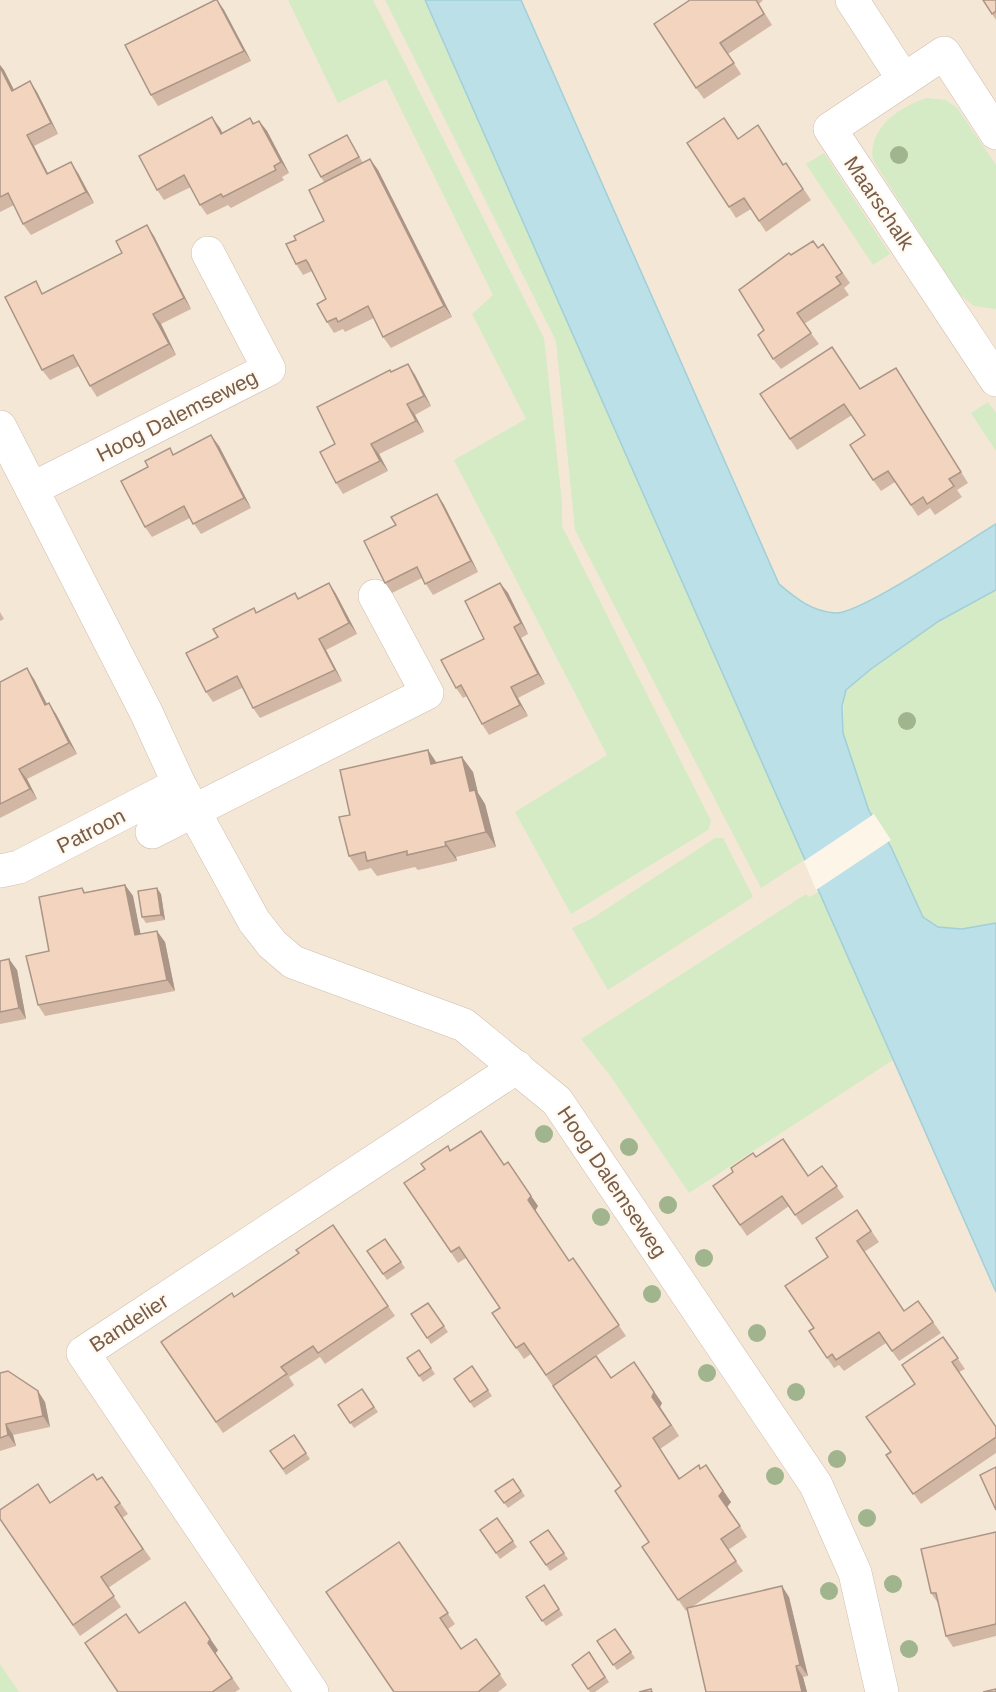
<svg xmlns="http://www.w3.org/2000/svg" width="996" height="1692" viewBox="0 0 996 1692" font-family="Helvetica,sans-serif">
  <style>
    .residential { fill: #f5e7d6 }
    .green { fill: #d4ebc5 }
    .water { fill: #bbe0e7; stroke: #a1cfd9; stroke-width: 1.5 }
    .pier { fill: #fdf5e8 }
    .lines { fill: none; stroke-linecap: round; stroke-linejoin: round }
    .minor-casing { stroke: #cfbdad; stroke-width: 34 }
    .minor { stroke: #fff; stroke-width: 33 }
    .tree { fill: #a0b48d }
    .wall { fill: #d1b7a4 }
    .shaded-wall { fill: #aa9586 }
    .building { fill: #f3d5bf; stroke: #aa9586; stroke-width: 1.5 }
    .labels { text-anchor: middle; stroke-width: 4.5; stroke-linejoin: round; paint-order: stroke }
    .street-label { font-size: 21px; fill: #785c4b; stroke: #fff9ef }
  </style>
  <rect width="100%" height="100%" fill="#fdf5e8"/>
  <rect class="residential" x="0" y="0" width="996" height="1692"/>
  <g class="green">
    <path d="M288 0H373L544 338 562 502V526L711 821 708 830 571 914 515 812 607 755 454 460 526 419 472 314 493 295 386 79 338 103Z"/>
    <path d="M385 0H424L698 614 809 857 761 888 575 530 556 341Z"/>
    <path d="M927 98 946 100 957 108 996 165V309L974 306 959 294 873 160C867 129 900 106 927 98Z"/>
    <path d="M824 153 890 254 873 265 806 164Z"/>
    <path d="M988 402 996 413V451L971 413Z"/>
    <path d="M996 590V923L962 929 938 927 923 917 891 847 869 811 843 733 844 693 871 669 939 621Z"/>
    <path d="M715 838H723L753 897 608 990 572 928 591 919Z"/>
    <path d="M820 891 893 1060 689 1193 609 1074 581 1039 806 894 809 897Z"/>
    <path d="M0 1664 19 1692H0Z"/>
  </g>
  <path class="water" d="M425 0H521L779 584C797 599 811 611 835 613 859 615 969 540 996 524V590L939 621 871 669 846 690 842 706 843 733 869 811 891 847 923 917 938 927 962 929 996 923V1292Z"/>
  <path class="pier" d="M874 814 891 840 816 890 804 861Z"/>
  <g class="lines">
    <defs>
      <g id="minor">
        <path d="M852 0 904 80"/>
        <path d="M996 133 944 53 830 129 996 380"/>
        <path d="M0 427 146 712 179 784 254 921 272 944 293 962 464 1025 557 1101 816 1485 855 1573 882 1692"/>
        <path d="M32 489 269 369 208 253"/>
        <path d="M152 832 427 693 375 596"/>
        <path d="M0 871 19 867 179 784"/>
        <path d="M312 1692 83 1353 517 1067"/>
      </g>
    </defs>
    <use href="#minor" class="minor-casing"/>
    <use href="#minor" class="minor"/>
  </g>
  <g class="tree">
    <circle cx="899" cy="155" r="9"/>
    <circle cx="907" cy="721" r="9"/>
    <circle cx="544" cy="1134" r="9"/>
    <circle cx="629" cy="1147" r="9"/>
    <circle cx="668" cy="1205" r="9"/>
    <circle cx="601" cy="1217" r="9"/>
    <circle cx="704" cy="1258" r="9"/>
    <circle cx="652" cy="1294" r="9"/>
    <circle cx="757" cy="1333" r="9"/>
    <circle cx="707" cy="1373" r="9"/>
    <circle cx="796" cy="1392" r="9"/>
    <circle cx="837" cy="1459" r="9"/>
    <circle cx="775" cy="1476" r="9"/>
    <circle cx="867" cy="1518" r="9"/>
    <circle cx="893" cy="1584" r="9"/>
    <circle cx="829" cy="1591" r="9"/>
    <circle cx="909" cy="1649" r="9"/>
  </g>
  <g class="wall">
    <path d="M217 0 224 10 251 61 158 106 151 95Z"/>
    <path d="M690 0H763L759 4 772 25 728 54 741 74 704 99 696 88Z"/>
    <path d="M983 0H996V20Z"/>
    <path d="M0 65 14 90 37 92 58 134 34 146 48 174 78 173 94 203 31 235 23 224 14 205 0 212Z"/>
    <path d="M250 118 254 123 259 121 267 131 289 173 282 177 284 180 231 208 228 205 207 215 200 205 191 187 164 200 157 190 220 128 222 133Z"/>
    <path d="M347 135 363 163 324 182 321 177Z"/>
    <path d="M765 136 784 165 786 163 811 200 766 232 751 209 736 218 729 207 738 139Z"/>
    <path d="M370 159 378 170 452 317 391 348 383 337 374 318 345 332 343 329 334 333 327 322 326 299 312 271 303 275 296 264V240L324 221Z"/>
    <path d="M154 236 191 309 161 324 176 355 97 397 90 386 79 366 50 380 42 370 44 293Z"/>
    <path d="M823 244 850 283 844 288 849 295 804 324 819 344 781 369 773 359 764 330 818 248Z"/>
    <path d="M408 364 415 375 431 406 415 415 424 432 379 454 388 471 343 494 336 483 335 444 391 372Z"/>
    <path d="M896 368 968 483 957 490 962 497 935 515 930 508 918 516 895 482 881 491 873 480 865 435 852 415 797 450 760 394 860 389Z"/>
    <path d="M219 446 251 508 201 534 190 518 152 537 145 527 174 454Z"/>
    <path d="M437 494 444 505 478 572 433 595 422 578 392 593 385 583 396 525Z"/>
    <path d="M329 583 336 594 357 634 326 650 342 681 260 718 253 708 242 688 213 702 206 692 218 637 254 608 257 613 295 593 299 599Z"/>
    <path d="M500 583 508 593 528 634 521 638 545 684 518 698 528 716 489 735 482 724 467 696 463 698 456 688 484 639Z"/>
    <path d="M0 612 4 619 0 621Z"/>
    <path d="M34 679 47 704 56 714 77 754 27 779 37 799 0 818V682Z"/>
    <path d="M428 750 437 763 473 772 478 793 485 804 496 847 456 857 457 861 418 870 415 867 377 876 371 868 359 871 349 856 350 815Z"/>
    <path d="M125 885 133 896 140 934 165 942 175 991 45 1016 38 1005 49 951 82 888 85 892Z"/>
    <path d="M161 894 165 920 146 923 142 917Z"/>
    <path d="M9 959 17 970 26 1019 0 1024V961Z"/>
    <path d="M451 1151 504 1164 508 1162 538 1206 535 1211 569 1261 573 1258 626 1336 596 1356 611 1378 662 1403 660 1407 679 1436 660 1449 680 1478 701 1468 731 1502 727 1507 747 1537 728 1550 743 1571 692 1607 789 1597 808 1676 803 1677 807 1692H706L687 1610 686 1611 642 1547 649 1542 621 1486 531 1354 524 1359 492 1313 500 1308 466 1258 458 1263 404 1183Z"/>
    <path d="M756 1157 808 1176 822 1166 844 1197 802 1225 789 1206 747 1236 713 1186Z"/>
    <path d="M857 1210 879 1242 864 1252 904 1311 918 1301 941 1333 899 1361 886 1343 844 1371 839 1365 834 1368 827 1358 814 1328Z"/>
    <path d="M333 1225 395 1316 325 1364 320 1357 289 1377 294 1385 293 1386 223 1433 161 1342 232 1293 235 1297 299 1254Z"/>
    <path d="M385 1239 405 1268 387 1280 367 1251Z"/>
    <path d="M428 1303 448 1332 431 1344 411 1314Z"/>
    <path d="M943 1337 965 1369 959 1372 996 1427V1453L921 1504 886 1455 891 1452 915 1384Z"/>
    <path d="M419 1350 435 1374 423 1382 407 1358Z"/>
    <path d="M472 1366 492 1396 474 1408 454 1379Z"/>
    <path d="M0 1373 45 1402 50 1427 13 1435 16 1446 0 1451Z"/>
    <path d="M362 1389 378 1412 354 1428 338 1405Z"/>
    <path d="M294 1435 310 1459 286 1475 270 1451Z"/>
    <path d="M102 1477 128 1514 122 1518 151 1559 108 1588 121 1607 80 1636 0 1519 50 1503Z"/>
    <path d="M513 1479 525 1496 508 1508 495 1491Z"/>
    <path d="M497 1518 517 1547 500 1559 480 1530Z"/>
    <path d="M548 1530 568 1559 550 1571 530 1542Z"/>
    <path d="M996 1532V1636L953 1647 946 1636 938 1603 931 1593Z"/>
    <path d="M399 1542 455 1624 448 1629 461 1649 476 1639 507 1685 498 1692H394Z"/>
    <path d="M544 1585 563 1615 546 1626 526 1597Z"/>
    <path d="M615 1629 635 1658 617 1670 597 1641Z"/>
    <path d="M139 1633 218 1650 215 1654 240 1689 235 1692H118Z"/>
    <path d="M589 1652 609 1682 595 1692H590L572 1665Z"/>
  </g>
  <g class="shaded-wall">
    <path d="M217 0 224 10 251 61 244 51Z"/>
    <path d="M0 65 4 70 20 102 12 91 0 67Z"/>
    <path d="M30 81 37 92 58 134 51 123Z"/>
    <path d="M212 117 220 128 228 144 221 134Z"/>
    <path d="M259 121 267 131 289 173 281 162Z"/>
    <path d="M27 135 34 146 54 185 47 174Z"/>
    <path d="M370 159 378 170 452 317 444 306Z"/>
    <path d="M71 162 78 173 94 203 86 192Z"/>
    <path d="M147 225 154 236 191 309 184 298Z"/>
    <path d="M153 314 161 324 176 355 169 344Z"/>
    <path d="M408 364 415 375 431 406 424 396Z"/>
    <path d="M407 404 415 415 424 432 416 421Z"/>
    <path d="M211 435 219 446 251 508 244 498Z"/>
    <path d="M371 444 379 454 388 471 380 461Z"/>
    <path d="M437 494 444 505 478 572 471 561Z"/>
    <path d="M329 583 336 594 357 634 349 623Z"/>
    <path d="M500 583 508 593 528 634 521 623Z"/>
    <path d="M514 627 521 638 545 684 538 674Z"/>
    <path d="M319 639 326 650 342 681 335 670Z"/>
    <path d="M27 668 34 679 53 716 45 705Z"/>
    <path d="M511 687 518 698 528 716 520 705Z"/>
    <path d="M49 703 56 714 77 754 69 743Z"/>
    <path d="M428 750 438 765 431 764Z"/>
    <path d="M462 757 473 772 478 793 485 804 496 847 486 832 470 791Z"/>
    <path d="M19 769 27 779 37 799 30 789Z"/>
    <path d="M445 842 456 857 457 861 446 846Z"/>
    <path d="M125 885 133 896 143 946 135 935Z"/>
    <path d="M157 888 161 894 165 920 161 915Z"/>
    <path d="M157 931 165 942 175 991 167 980Z"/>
    <path d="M9 959 17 970 26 1019 19 1008Z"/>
    <path d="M531 1196 538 1206 535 1211 528 1200Z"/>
    <path d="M634 1362 662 1403 660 1407 679 1436 652 1397Z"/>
    <path d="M38 1391 45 1402 50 1427 43 1416Z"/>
    <path d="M6 1424 13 1435 16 1446 8 1435Z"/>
    <path d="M706 1465 731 1502 727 1507 747 1537 719 1496Z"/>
    <path d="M782 1586 789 1597 808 1676 800 1665Z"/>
    <path d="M185 1602 218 1650 215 1654 240 1689 208 1643Z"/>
    <path d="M796 1666 803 1677 807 1692H802Z"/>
  </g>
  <g class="building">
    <path d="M215 0H217L244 51 151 95 125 45Z"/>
    <path d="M690 0H756L764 14 720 43 734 63 696 88 654 24Z"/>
    <path d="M983 0H996V11L992 14Z"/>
    <path d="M0 67 12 91 30 81 51 123 27 135 47 174 71 162 86 192 23 224 8 193 0 197Z"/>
    <path d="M212 117 221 134 250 118 253 124 259 121 281 162 274 166 276 170 223 197 221 194 200 205 184 175 157 190 139 156Z"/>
    <path d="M724 118 738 139 758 125 783 165 786 163 803 189 759 221 744 198 729 207 687 143Z"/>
    <path d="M347 135 359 157 321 177 309 155Z"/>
    <path d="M370 159 444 306 383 337 368 306 338 322 336 318 327 322 317 304 326 299 308 263 306 260 296 264 286 244 296 240 294 236 324 221 309 190Z"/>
    <path d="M147 225 184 298 153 314 169 344 90 386 73 355 42 370 5 297 36 281 42 294 122 253 116 241Z"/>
    <path d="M813 241 818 248 823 244 842 273 836 277 841 284 797 313 811 333 773 359 758 335 764 330 739 290 789 253 791 255Z"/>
    <path d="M832 347 860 389 896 368 961 472 949 479 954 486 927 504 923 497 911 505 888 471 873 480 850 445 865 435 844 404 790 439 760 394Z"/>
    <path d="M408 364 424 396 407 404 416 421 371 444 380 461 336 483 320 452 335 444 317 407 390 370 391 372Z"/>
    <path d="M211 435 244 498 193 524 184 506 145 527 121 481 148 467 145 461 170 448 173 455Z"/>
    <path d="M437 494 471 561 425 584 417 567 385 583 364 541 396 525 391 517Z"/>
    <path d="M329 583 349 623 319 639 335 670 253 708 237 676 206 692 186 653 218 637 213 629 254 608 256 613 295 593 298 599Z"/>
    <path d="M500 583 521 623 514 627 538 674 511 687 520 705 482 724 461 685 456 688 441 660 484 639 465 601Z"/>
    <path d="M27 668 45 705 49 703 69 743 19 769 30 789 0 804V682Z"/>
    <path d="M428 750 431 764 462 757 470 791 475 790 486 832 445 842 446 846 407 855V851L367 861 365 852 349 856 339 817 350 815 340 770Z"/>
    <path d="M125 885 135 935 157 931 167 980 38 1005 26 956 49 951 39 897 82 888 84 893Z"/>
    <path d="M157 888 161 915 142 917 138 891Z"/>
    <path d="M9 959 19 1008 0 1012V961Z"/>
    <path d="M481 1131 504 1165 508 1162 531 1196 528 1200 569 1261 573 1258 619 1325 546 1375 524 1343 516 1348 492 1313 500 1308 459 1247 451 1252 404 1183 425 1169 421 1164 448 1146 450 1151Z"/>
    <path d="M783 1139 808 1176 822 1166 837 1186 795 1215 782 1196 740 1225 713 1186 733 1172 731 1168 753 1153 756 1157Z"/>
    <path d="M857 1210 871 1231 857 1241 904 1311 918 1301 933 1322 892 1351 879 1332 836 1360 832 1354 827 1358 809 1331 814 1328 785 1286 828 1257 816 1238Z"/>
    <path d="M333 1225 388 1306 318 1353 313 1346 281 1367 287 1374 285 1375 216 1422 161 1342 232 1293 234 1297 299 1253 296 1250Z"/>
    <path d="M385 1239 401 1262 383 1274 367 1251Z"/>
    <path d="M428 1303 444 1326 427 1338 411 1314Z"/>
    <path d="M943 1337 958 1358 952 1362 996 1427V1437L913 1494 886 1455 891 1452 866 1417 915 1384 902 1365Z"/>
    <path d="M419 1350 431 1368 419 1376 407 1358Z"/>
    <path d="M596 1356 611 1378 634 1362 654 1392 652 1397 671 1425 653 1438 679 1479 699 1465 700 1469 706 1465 723 1491 719 1496 740 1526 721 1539 736 1561 678 1600 642 1547 649 1542 615 1491 621 1486 553 1386Z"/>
    <path d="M472 1366 488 1390 470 1402 454 1379Z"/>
    <path d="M8 1371 38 1391 43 1416 6 1424 8 1435 0 1438V1373Z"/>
    <path d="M362 1389 374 1407 350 1423 338 1405Z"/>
    <path d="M294 1435 306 1453 283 1469 270 1451Z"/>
    <path d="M996 1467V1510L980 1475Z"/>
    <path d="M93 1474 97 1480 102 1477 120 1503 115 1507 143 1549 101 1577 114 1596 73 1625 0 1519V1510L38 1484 50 1503Z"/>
    <path d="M513 1479 521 1491 504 1503 495 1491Z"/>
    <path d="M497 1518 513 1541 496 1553 480 1530Z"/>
    <path d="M548 1530 564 1553 546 1565 530 1542Z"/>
    <path d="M996 1532V1624L946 1636 936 1593H931L921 1549Z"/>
    <path d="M399 1542 448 1613 440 1618 461 1649 476 1639 500 1674 478 1692H394L326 1592Z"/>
    <path d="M544 1585 559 1609 542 1621 526 1597Z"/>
    <path d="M782 1586 800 1665 796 1666 802 1692H706L687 1608Z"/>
    <path d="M185 1602 210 1639 208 1643 232 1678 212 1692H118L85 1643 126 1614 139 1633Z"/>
    <path d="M615 1629 631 1652 613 1665 597 1641Z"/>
    <path d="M589 1652 605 1677 588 1689 572 1665Z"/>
    <path d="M651 1689 652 1692H639Z"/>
    <path d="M996 1689V1692H983Z"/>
  </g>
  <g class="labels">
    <g class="street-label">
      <text transform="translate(879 203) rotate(56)" y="7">Maarschalk</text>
      <text transform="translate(177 416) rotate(-27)" y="7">Hoog Dalemseweg</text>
      <text transform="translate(91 831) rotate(-27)" y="7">Patroon</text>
      <text transform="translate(612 1182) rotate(56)" y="7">Hoog Dalemseweg</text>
      <text transform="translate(129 1323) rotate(-33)" y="7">Bandelier</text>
    </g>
  </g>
</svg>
